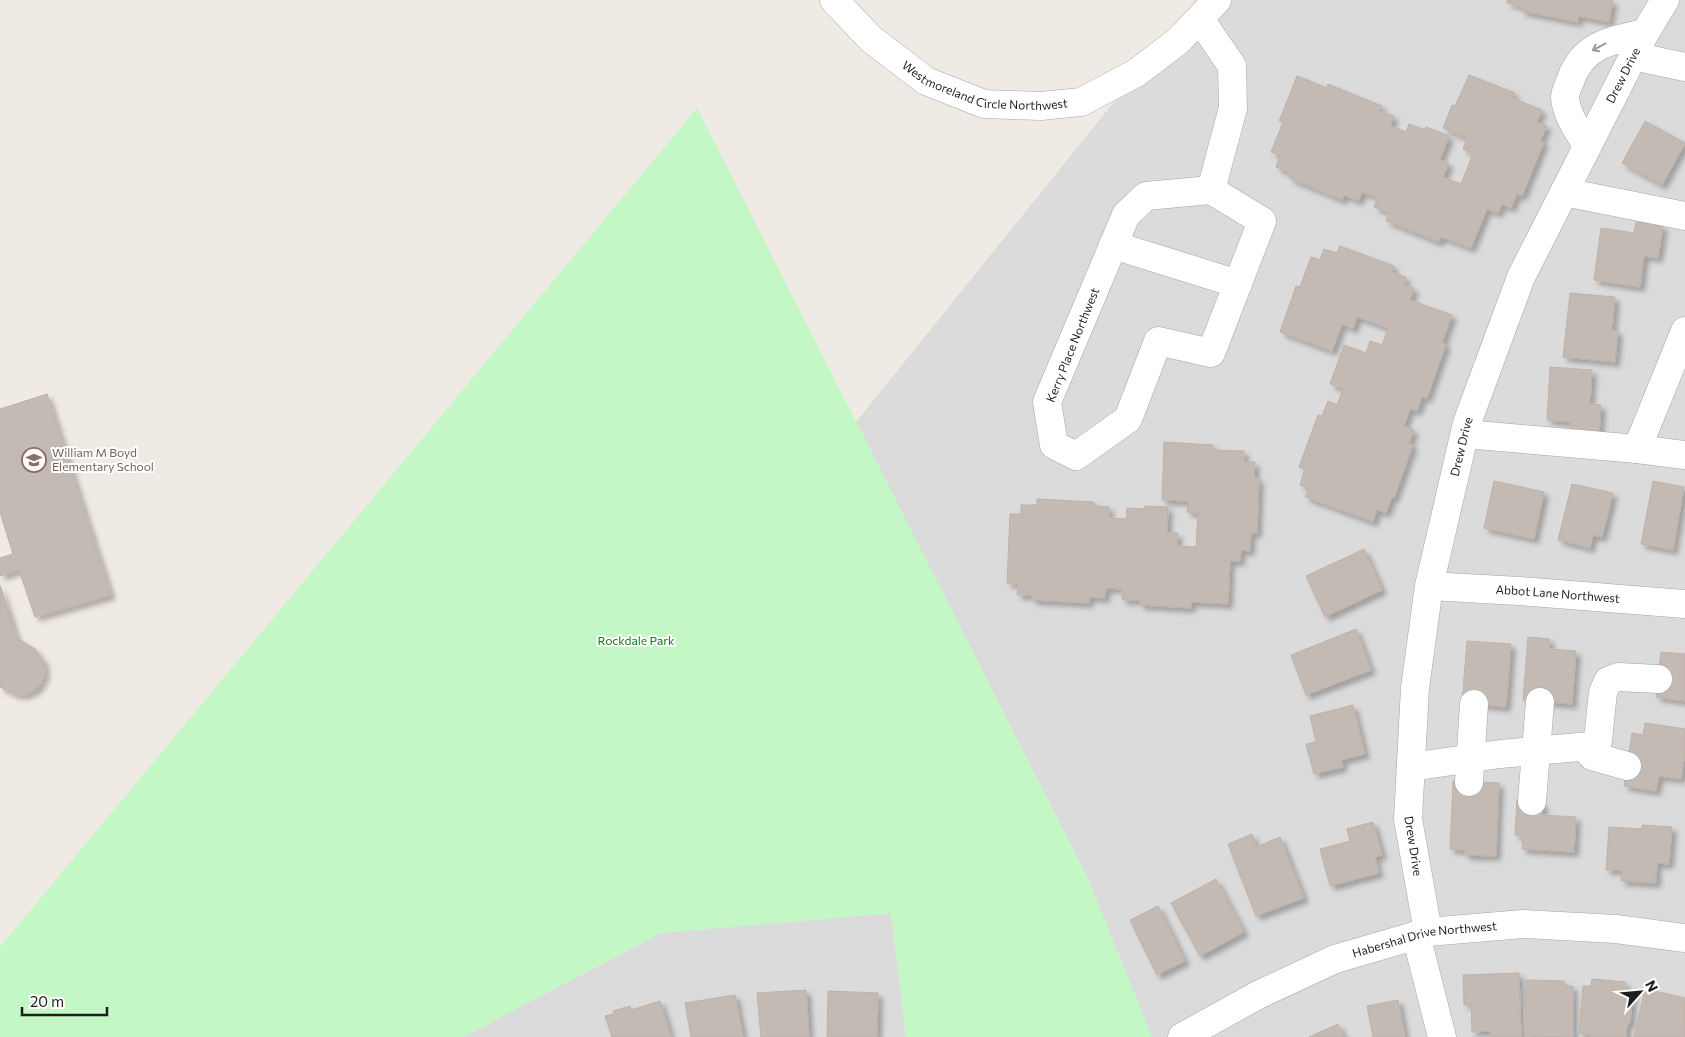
<svg xmlns="http://www.w3.org/2000/svg" width="1685" height="1037" viewBox="0 0 1685 1037" font-family="Commissioner,sans-serif">
  <style>
    .residential { fill: #dcdbdb }
    .park { fill: #c3f7c5 }
    .building { fill: #c3bab4; stroke: #c0b1a7; filter: url(#shadow) }
    .lines { fill: none; stroke-linecap: round; stroke-linejoin: round }
    .minor-casing { stroke: #a5a5a5; stroke-width: 29 }
    .minor { stroke: #fff; stroke-width: 28 }
    .oneway { stroke: #9a9a9a }
    .labels { text-anchor: middle; stroke-width: 4; stroke-linejoin: round; paint-order: stroke }
    .street-label { font-size: 12px; fill: #1e1e1e; stroke: #fff }
    .education-label { font-size: 12px; fill: #785e54; stroke: #fff; text-anchor: start }
    .park-label { font-size: 12px; fill: #107815; stroke: #fff }
  </style>
  <defs>
    <filter id="shadow"><feDropShadow dx="4.5" dy="4.5" stdDeviation="2.5" flood-color="#0004"/></filter>
  </defs>
  <rect width="100%" height="100%" fill="#efebe4"/>
  <g class="residential">
    <path d="M1196 0H1685V1037H1152L1087 877 856 422Z"/>
    <path d="M891 913 906 1037H463L661 933Z"/>
  </g>
  <path class="park" d="M697 108 1087 877 1152 1037H906L891 913 661 933 463 1037H0V947Z"/>
  <g class="building">
    <path d="M1507 0H1613L1609 22 1578 16V22L1521 11 1523 6 1507 3Z"/>
    <path d="M1469 75 1515 93 1512 98 1542 110 1537 122 1547 126 1540 141 1544 142 1522 196 1517 194 1511 208 1502 204 1498 213 1487 209 1471 248 1441 237 1439 242 1386 221 1389 213 1374 207 1378 198 1362 192 1358 201 1344 195 1342 200 1289 178 1291 173 1276 167 1280 156 1271 152 1283 122 1279 121 1297 76 1327 88 1328 84 1382 106 1380 111 1394 116 1390 126 1406 132 1409 124 1425 130 1426 127 1449 136 1440 160 1449 163 1443 177 1461 184 1473 154 1463 149 1467 138 1443 128 1452 105 1455 106Z"/>
    <path d="M1645 121 1685 143 1662 185 1622 163Z"/>
    <path d="M1636 222 1663 226 1658 258 1644 256 1640 287 1594 280 1601 228 1634 233Z"/>
    <path d="M1340 246 1394 266 1392 272 1406 277 1404 285 1414 288 1410 300 1452 315 1442 343 1446 344 1427 398 1422 397 1417 411 1410 409 1404 426 1414 430 1409 443 1413 445 1394 498 1392 497 1386 513 1377 510 1373 522 1305 497 1309 489 1300 485 1305 469 1299 467 1318 415 1322 416 1328 401 1337 405 1343 389 1330 384 1344 345 1366 353 1370 341 1382 345 1388 328 1357 317 1353 329 1342 324 1332 351 1280 332 1296 286 1300 287 1311 257 1320 260 1324 249 1337 253Z"/>
    <path d="M1570 293 1615 297 1612 330 1618 331 1615 362 1563 357Z"/>
    <path d="M1550 367 1592 370 1590 404 1601 405 1599 435 1571 433V422L1547 420Z"/>
    <path d="M47 394 111 595 35 617 19 570 0 576V558L13 554 0 512V409Z"/>
    <path d="M1164 442 1213 445 1212 450 1244 451V462H1255L1254 478H1259L1257 533H1251L1250 551 1241 550 1240 561H1230L1228 604 1191 602V608L1140 605V600H1122V589L1106 588 1105 598 1089 597V603L1032 600V595H1017L1018 584 1007 583 1010 514H1021V505H1037V499L1094 502V506L1109 507V518L1126 519 1127 508 1144 509 1145 506 1168 507 1167 533H1178L1177 546 1196 547 1198 513 1187 512 1188 501 1162 500Z"/>
    <path d="M1494 481 1544 492 1534 539 1484 528Z"/>
    <path d="M1653 481 1684 487 1673 550 1641 544Z"/>
    <path d="M1572 484 1613 493 1602 537 1593 535 1590 548 1558 540Z"/>
    <path d="M1364 549 1382 590 1325 617 1306 576Z"/>
    <path d="M0 585 17 638 35 649 44 661 45 672 42 682 35 690 24 695 14 694 0 687Z"/>
    <path d="M1356 629 1371 670 1306 695 1291 655Z"/>
    <path d="M1528 637 1550 639 1549 649 1576 651 1572 704 1523 700Z"/>
    <path d="M1467 641 1511 644 1506 707 1462 703Z"/>
    <path d="M1661 652 1685 654V701L1656 697Z"/>
    <path d="M1353 705 1365 754 1341 760 1343 767 1314 774 1306 744 1316 742 1310 716Z"/>
    <path d="M1645 723 1685 729V752L1681 779 1659 776 1656 791 1624 786 1632 733 1643 735Z"/>
    <path d="M1453 781 1499 783 1496 856 1465 855V850L1450 849Z"/>
    <path d="M1517 800 1543 802 1542 815 1576 817 1574 852 1522 849 1523 836 1515 835Z"/>
    <path d="M1373 822 1382 855 1375 857 1379 873 1330 886 1320 849 1350 841 1347 829Z"/>
    <path d="M1642 825 1672 827 1669 864 1657 863 1656 883 1621 881 1622 870H1606L1609 827 1642 829Z"/>
    <path d="M1252 834 1256 847 1280 837 1304 898 1256 916 1228 844Z"/>
    <path d="M1216 879 1244 932 1200 956 1171 903Z"/>
    <path d="M1158 906 1185 961 1157 975 1130 920Z"/>
    <path d="M1519 973 1521 1037H1490V1031L1472 1032 1471 1004 1464 1005 1463 975Z"/>
    <path d="M1592 979 1625 982V989L1633 990 1630 1024H1627L1626 1037H1590L1591 1034 1579 1033 1583 986H1591Z"/>
    <path d="M1526 980 1564 981V986H1573V1037L1525 1036Z"/>
    <path d="M1645 989 1685 998 1684 1037H1634Z"/>
    <path d="M806 990 809 1037H761L757 993Z"/>
    <path d="M828 991 878 993 877 1037H827Z"/>
    <path d="M735 995 743 1037H691L685 1003Z"/>
    <path d="M1398 1000 1405 1037H1373L1367 1006Z"/>
    <path d="M660 1001 671 1037H612L605 1016 614 1014 613 1011 630 1006 631 1010Z"/>
    <path d="M1338 1024 1344 1037H1309Z"/>
  </g>
  <g class="lines">
    <defs>
      <g id="minor">
        <path id="s1" d="M834 0 871 39 926 81 984 104 1041 106 1081 102 1136 73 1178 41 1217 0"/>
        <path d="M1200 19 1232 66 1233 108 1211 190 1146 196 1126 215 1047 402 1054 445 1076 456 1128 419 1158 341 1211 353 1262 221 1211 190"/>
        <path d="M1633 56 1685 67"/>
        <path d="M1587 146C1579 132 1566 115 1565 97 1565 92 1569 84 1571 79 1583 44 1613 40 1645 33"/>
        <path d="M1564 192 1685 216"/>
        <path d="M1113 245 1238 284"/>
        <path d="M1465 434 1637 449 1685 331"/>
        <path d="M1637 449 1685 455"/>
        <path id="s2" d="M1429 586 1519 591 1685 604"/>
        <path d="M1585 747 1592 756 1627 766"/>
        <path d="M1411 767 1500 754 1591 746 1598 740 1603 692 1608 681 1618 677 1658 679"/>
        <path d="M1469 782 1474 704"/>
        <path d="M1532 801 1540 702"/>
        <path id="s3" d="M1428 932 1408 819 1415 688 1429 586 1467 423 1521 277 1645 33 1665 0"/>
        <path d="M1416 935 1442 1037"/>
        <path id="s4" d="M1182 1037 1258 995 1335 959 1428 932 1523 924 1616 929 1685 938"/>
      </g>
    </defs>
    <use href="#minor" class="minor-casing"/>
    <use href="#minor" class="minor"/>
  </g>
  <defs><path id="oneway-shaft" d="M-6 0H5M1.5-3L5.5 0L1.5 3" fill="none" stroke-width="1.6" stroke-linecap="round" stroke-linejoin="round" transform="scale(1.25)"/></defs>
  <use class="oneway" href="#oneway-shaft" transform="translate(1599 47) rotate(152)"/>
  <defs>
    <symbol id="school-ring" viewBox="-11 -11 22 22"><circle r="9.5" fill="#fff" stroke="#8d6e63" stroke-width="1.5"/><path d="M0-5L7-2L0 1L-7-2ZM-4 1L0 2.5L4 1V4Q0 6-4 4Z" fill="#8d6e63"/></symbol>
  </defs>
  <g fill-rule="evenodd">
    <use href="#school-ring" x="20" y="446" width="28" height="28"/>
  </g>
  <g class="labels">
    <g class="street-label">
      <text dy="4" stroke="none"><textPath href="#s3" startOffset="898">Drew Drive</textPath></text>
      <text dy="4" stroke="none"><textPath href="#s1" startOffset="182">Westmoreland Circle Northwest</textPath></text>
      <text transform="translate(1073 345) rotate(-68)" y="4">Kerry Place Northwest</text>
      <text dy="4" stroke="none"><textPath href="#s3" startOffset="492">Drew Drive</textPath></text>
      <text dy="4" stroke="none"><textPath href="#s2" startOffset="129">Abbot Lane Northwest</textPath></text>
      <text transform="translate(1413 846) rotate(81)" y="4">Drew Drive</text>
      <text dy="4" stroke="none"><textPath href="#s4" startOffset="264">Habershal Drive Northwest</textPath></text>
    </g>
    <g class="education-label">
      <text x="52" y="457">William M Boyd<tspan x="52" dy="14">Elementary School</tspan></text>
    </g>
    <g class="park-label">
      <text x="636" y="645">Rockdale Park</text>
    </g>
  </g>
  <g transform="translate(1640 992) rotate(63)" stroke="#ffffff" stroke-width="4" paint-order="stroke">
  <path d="M0-4L9 19L0 12L-9 19Z" fill="#1e1e1e"/>
  <text y="-8" font-size="14" font-weight="bold" text-anchor="middle" fill="#1e1e1e">N</text>
  </g>
  <path d="M22 1007v8h85v-8" fill="none" stroke="#1e1e1e" stroke-width="2.5"/>
  <text x="30" y="1007" font-size="15" fill="#1e1e1e" stroke="#ffffff" stroke-width="4" paint-order="stroke">20 m</text>
</svg>
